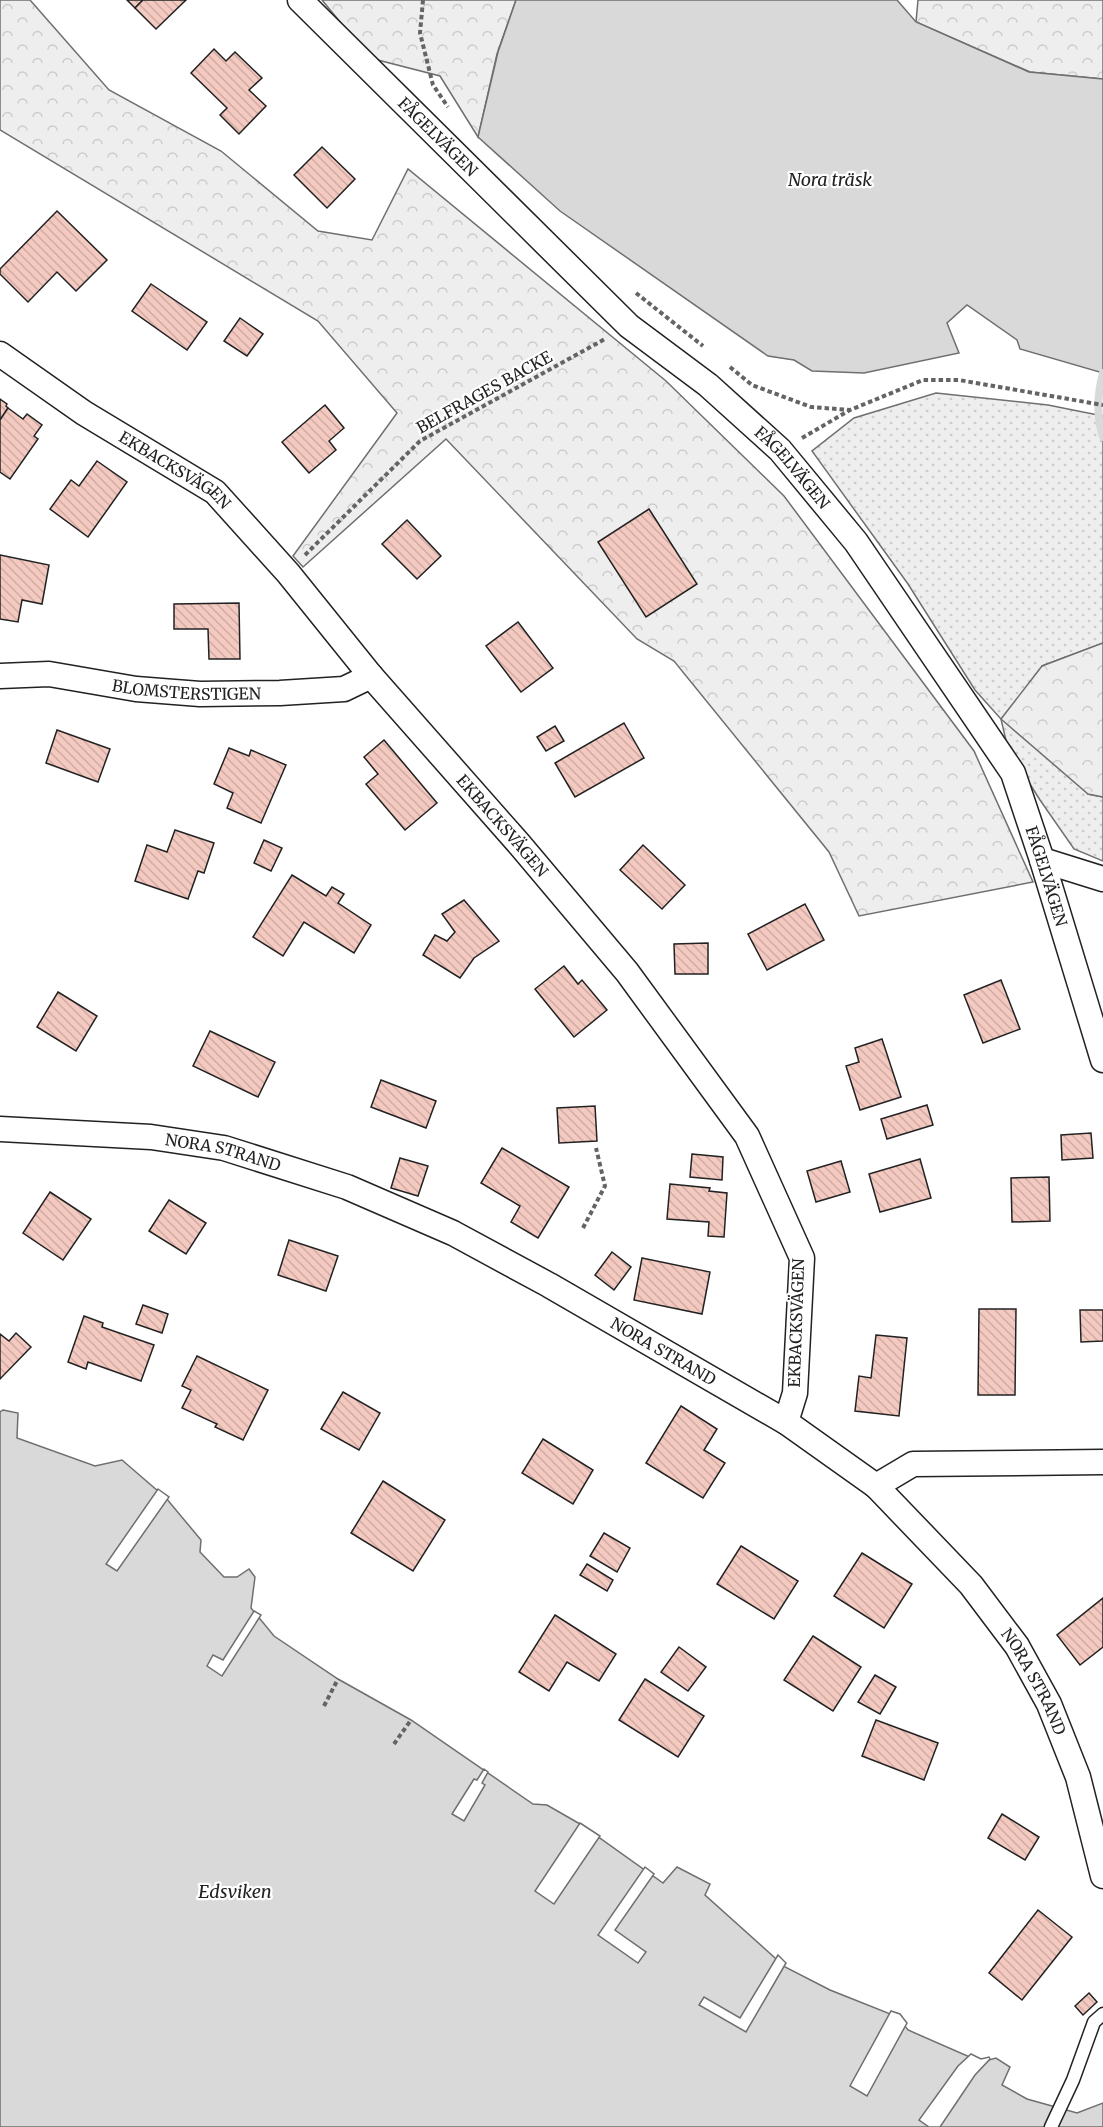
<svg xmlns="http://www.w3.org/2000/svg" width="1103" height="2127" viewBox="0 0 1103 2127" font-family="Merriweather,serif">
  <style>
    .grass { fill: url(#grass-dots); stroke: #6f6f6f; stroke-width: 1.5 }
    .forest { fill: url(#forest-crowns); stroke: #6f6f6f; stroke-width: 1.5 }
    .water { fill: #d9d9d9; stroke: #6f6f6f; stroke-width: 1.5 }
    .pier { fill: #fff; stroke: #6f6f6f; stroke-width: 1.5 }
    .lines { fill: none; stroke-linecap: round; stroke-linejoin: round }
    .stream { stroke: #d9d9d9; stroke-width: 8 }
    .building { fill: url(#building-back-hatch); stroke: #222; stroke-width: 1.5 }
    .lane-casing { stroke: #222; stroke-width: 15 }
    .street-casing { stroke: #222; stroke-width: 27 }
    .path { stroke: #646464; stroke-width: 4; stroke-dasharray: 4.5 3; stroke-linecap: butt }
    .lane { stroke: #fff; stroke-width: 12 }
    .street { stroke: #fff; stroke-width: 24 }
    .labels { text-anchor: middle; stroke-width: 4.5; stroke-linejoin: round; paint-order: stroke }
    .street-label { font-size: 16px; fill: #222; stroke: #fff }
    .water-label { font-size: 18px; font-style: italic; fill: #222; stroke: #fff }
  </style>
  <defs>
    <pattern id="grass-dots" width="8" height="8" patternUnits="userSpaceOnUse" patternTransform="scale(1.5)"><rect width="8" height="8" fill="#eee"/><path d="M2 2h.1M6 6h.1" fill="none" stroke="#ccc" stroke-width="1.8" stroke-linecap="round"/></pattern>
    <pattern id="forest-crowns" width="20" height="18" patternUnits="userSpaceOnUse" patternTransform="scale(1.5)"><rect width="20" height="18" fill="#eee"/><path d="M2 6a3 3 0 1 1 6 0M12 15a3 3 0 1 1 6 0" fill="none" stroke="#ccc"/></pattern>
    <pattern id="building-back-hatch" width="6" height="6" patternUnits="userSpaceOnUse" patternTransform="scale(1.5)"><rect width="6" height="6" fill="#f3c9c0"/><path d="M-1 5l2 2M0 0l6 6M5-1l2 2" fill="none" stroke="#d0aca5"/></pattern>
  </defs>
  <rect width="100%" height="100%" fill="#fff"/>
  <path class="grass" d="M936 393 1048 405 1103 416V643L1042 666 1088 794 1103 797V861L1074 849 1040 800 1008 749 1001 719 975 690 908 584 812 451 854 418Z"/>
  <g class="forest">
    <path d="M0 0H30L109 90 221 151 318 231 372 240 408 169 666 381 784 496 974 751 1033 882 859 916 829 852 674 661 637 639 446 439 303 567 293 556 397 413 318 321 0 130Z"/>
    <path d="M322 0H516L497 54 478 137 440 76 370 58Z"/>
    <path d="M918 0H1103V79L1030 72 916 22Z"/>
    <path d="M1103 643V797L1088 794 1001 719 1042 666Z"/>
  </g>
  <g class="water">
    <path d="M516 0H897L916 22 1029 72 1103 79V373L1020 349 1017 340 967 305 947 323 959 353 864 373 812 371 794 360 768 356 560 211 478 137 498 52Z"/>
    <path d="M3 1410 18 1413 17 1438 95 1466 122 1460 166 1498 201 1540 200 1552 224 1577H237L249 1569 255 1577 251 1608 274 1636 338 1679 411 1720 533 1804 547 1805 580 1824 663 1883 677 1867 710 1884 705 1895 785 1967 830 1990 898 2017 908 2030 981 2062 996 2058 1010 2067 1002 2085 1027 2099 1077 2113 1103 2103V2127H0V1412Z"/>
  </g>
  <g class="pier">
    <path d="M158 1489 169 1497 117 1571 106 1564Z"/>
    <path d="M254 1611 261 1615 222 1676 207 1666 213 1655 223 1660Z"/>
    <path d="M484 1769 488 1772 482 1783 485 1785 464 1821 452 1814 474 1779 477 1780Z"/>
    <path d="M580 1823 600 1836 554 1904 535 1891Z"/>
    <path d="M645 1867 654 1874 615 1930 646 1952 638 1963 598 1935Z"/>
    <path d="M778 1955 786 1963 746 2032 699 2005 704 1997 740 2018Z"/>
    <path d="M891 2011 900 2014 907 2023 867 2096 850 2086Z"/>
    <path d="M971 2054 981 2059 989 2057 990 2059 975 2075 940 2127H929L919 2120 958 2066Z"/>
  </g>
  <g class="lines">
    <path class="stream" d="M1103 373C1097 395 1096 415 1103 437"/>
  </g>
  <g class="building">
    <path d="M127 0H143L135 8Z"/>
    <path d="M143 0H186L156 29 135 8Z"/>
    <path d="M214 49 226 61 235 52 262 78 249 90 266 106 239 134 220 115 227 108 191 73Z"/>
    <path d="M322 147 355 179 327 208 294 175Z"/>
    <path d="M57 211 107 260 76 291 57 272 28 302 0 274V269Z"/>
    <path d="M151 284 207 322 187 350 132 311Z"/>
    <path d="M240 318 263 334 247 356 224 341Z"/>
    <path d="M0 399 7 404 6 406 8 408 0 420Z"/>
    <path d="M325 405 344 428 329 441 336 450 309 473 282 442Z"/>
    <path d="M8 408 23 419 27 414 42 425 34 436 38 439 10 479 0 472V420Z"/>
    <path d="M97 461 127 482 88 537 50 509 71 480 79 486Z"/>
    <path d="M649 509 697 584 646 617 598 542Z"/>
    <path d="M407 520 441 556 417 579 382 544Z"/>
    <path d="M0 555 49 565 42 604 22 600 18 622 0 619Z"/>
    <path d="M239 603 240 659H209L208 629H174V604Z"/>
    <path d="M518 622 553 668 521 692 486 646Z"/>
    <path d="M624 723 644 758 575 797 555 763Z"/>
    <path d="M555 726 564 741 546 751 537 737Z"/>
    <path d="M57 730 110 749 98 782 46 763Z"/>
    <path d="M384 740 437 803 405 830 366 784 378 774 364 757Z"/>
    <path d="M229 748 249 756 251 750 286 765 261 823 227 808 233 793 214 784Z"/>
    <path d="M175 830 214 843 204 873 198 871 188 899 135 881 147 845 167 852Z"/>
    <path d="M264 840 282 848 271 871 254 863Z"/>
    <path d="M643 845 685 885 662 909 620 870Z"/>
    <path d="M292 875 326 896 332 887 344 894 338 903 371 925 354 953 304 922 283 956 253 937Z"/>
    <path d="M464 900 499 941 474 958 460 978 423 955 435 935 447 941 455 932 442 914Z"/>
    <path d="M805 904 824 940 767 970 748 934Z"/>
    <path d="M708 943V974H675L674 944Z"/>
    <path d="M564 966 578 984 582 980 607 1010 574 1037 535 989Z"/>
    <path d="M1001 980 1020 1029 983 1043 964 995Z"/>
    <path d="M58 992 97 1016 76 1051 37 1027Z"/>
    <path d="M210 1031 275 1062 258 1097 193 1066Z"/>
    <path d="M882 1039 901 1097 860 1110 846 1066 859 1062 855 1048Z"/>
    <path d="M381 1080 436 1101 426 1128 371 1107Z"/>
    <path d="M927 1105 933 1125 887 1139 881 1119Z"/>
    <path d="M595 1106 597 1141 559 1143 557 1108Z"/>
    <path d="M1091 1133 1093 1158 1062 1160 1061 1135Z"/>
    <path d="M502 1148 569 1187 538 1238 511 1222 520 1206 481 1183Z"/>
    <path d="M692 1154 723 1157 722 1180 690 1177Z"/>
    <path d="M400 1158 428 1166 418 1196 391 1188Z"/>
    <path d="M920 1159 931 1198 880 1212 869 1174Z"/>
    <path d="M841 1161 850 1192 816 1202 807 1171Z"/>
    <path d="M1049 1177 1050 1221 1012 1222 1011 1178Z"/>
    <path d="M670 1184 710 1188 709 1191 727 1193 724 1237 708 1236 709 1222 667 1219Z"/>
    <path d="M50 1192 91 1219 63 1260 23 1233Z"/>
    <path d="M169 1200 206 1223 186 1254 149 1231Z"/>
    <path d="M289 1240 338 1256 326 1291 278 1275Z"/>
    <path d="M612 1252 631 1267 614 1290 595 1275Z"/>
    <path d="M642 1258 710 1272 702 1314 634 1300Z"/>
    <path d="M143 1305 168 1314 162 1333 136 1324Z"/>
    <path d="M979 1309H1016L1015 1395H978Z"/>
    <path d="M1080 1310H1103V1341L1081 1342Z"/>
    <path d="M84 1316 103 1323 102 1327 154 1345 141 1381 88 1362 86 1369 68 1362Z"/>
    <path d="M16 1333 31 1347 0 1379V1334L9 1341Z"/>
    <path d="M876 1335 907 1338 899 1416 855 1411 859 1376 871 1378Z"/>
    <path d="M197 1356 268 1390 243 1440 215 1427 217 1424 182 1408 191 1390 182 1386Z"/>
    <path d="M343 1392 380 1413 359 1450 321 1429Z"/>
    <path d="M681 1406 717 1429 704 1450 725 1463 703 1498 646 1463Z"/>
    <path d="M543 1439 593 1470 573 1504 522 1473Z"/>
    <path d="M383 1481 445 1520 413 1571 351 1533Z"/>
    <path d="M604 1533 630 1548 617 1572 590 1556Z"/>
    <path d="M741 1546 798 1581 774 1619 717 1584Z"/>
    <path d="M862 1553 912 1584 884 1628 834 1596Z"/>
    <path d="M587 1564 613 1580 607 1591 580 1575Z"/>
    <path d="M1103 1598V1647L1080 1665 1057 1635Z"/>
    <path d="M555 1615 616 1654 599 1681 567 1662 549 1691 519 1672Z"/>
    <path d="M813 1636 861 1667 833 1711 784 1680Z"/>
    <path d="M679 1647 706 1667 688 1691 661 1672Z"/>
    <path d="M875 1675 896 1687 880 1714 858 1702Z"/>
    <path d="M645 1679 704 1716 678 1757 619 1720Z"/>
    <path d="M876 1720 938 1743 924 1780 862 1756Z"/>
    <path d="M1002 1814 1039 1837 1025 1860 988 1838Z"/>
    <path d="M1038 1910 1072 1937 1022 2000 989 1973Z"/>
    <path d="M1089 1993 1097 2002 1083 2015 1075 2006Z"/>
  </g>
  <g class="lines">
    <defs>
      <path id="lane" d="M1051 2127 1073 2080 1094 2022 1103 2014"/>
      <g id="street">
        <path id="s1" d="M300 0 629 326 708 385 780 450 856 542 1013 773 1042 860 1103 1060"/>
        <path id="s2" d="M0 354 84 413 215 492 288 573 371 676 520 845 627 972 747 1136 802 1258 795 1393 786 1422"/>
        <path id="s3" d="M0 676 49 674 136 689 200 694 280 693 344 689 371 676"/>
        <path d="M1042 860 1103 879"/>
        <path id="s4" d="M0 1129 151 1137 224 1148 347 1187 453 1233 549 1285 786 1422 876 1486 971 1585 1017 1646 1049 1704 1078 1777 1103 1876"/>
        <path d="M876 1486 913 1464 1103 1462"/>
      </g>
    </defs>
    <use href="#lane" class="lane-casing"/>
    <use href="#street" class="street-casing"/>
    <g class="path">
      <path d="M423 0 420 33 433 85 448 107"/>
      <path d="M636 293 703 346"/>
      <path d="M730 367 752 385 811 407 850 410 923 380H959L1103 405"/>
      <path d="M802 438 850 410"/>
      <path d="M305 555 420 441 605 339"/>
      <path d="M583 1228 605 1186 596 1148"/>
      <path d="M324 1706 338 1679"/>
      <path d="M394 1744 411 1720"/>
    </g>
    <use href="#lane" class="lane"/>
    <use href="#street" class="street"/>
  </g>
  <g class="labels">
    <g class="street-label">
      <text dy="6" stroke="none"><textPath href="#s1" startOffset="194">FÅGELVÄGEN</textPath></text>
      <text transform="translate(484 392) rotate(-29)" y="6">BELFRAGES BACKE</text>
      <text dy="6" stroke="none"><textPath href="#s1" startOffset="680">FÅGELVÄGEN</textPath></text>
      <text dy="6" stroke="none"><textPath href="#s2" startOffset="210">EKBACKSVÄGEN</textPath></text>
      <text dy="6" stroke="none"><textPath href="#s3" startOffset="188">BLOMSTERSTIGEN</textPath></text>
      <text dy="6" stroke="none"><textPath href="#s2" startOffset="696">EKBACKSVÄGEN</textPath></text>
      <text dy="6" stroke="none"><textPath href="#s1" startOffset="1166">FÅGELVÄGEN</textPath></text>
      <text dy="6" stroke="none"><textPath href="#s4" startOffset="225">NORA STRAND</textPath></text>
      <text transform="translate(796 1323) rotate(-88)" y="6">EKBACKSVÄGEN</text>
      <text dy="6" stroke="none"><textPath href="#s4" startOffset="711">NORA STRAND</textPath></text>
      <text dy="6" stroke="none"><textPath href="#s4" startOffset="1216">NORA STRAND</textPath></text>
    </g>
    <g class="water-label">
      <text x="830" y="186">Nora träsk</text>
      <text x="235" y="1898">Edsviken</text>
    </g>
  </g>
</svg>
